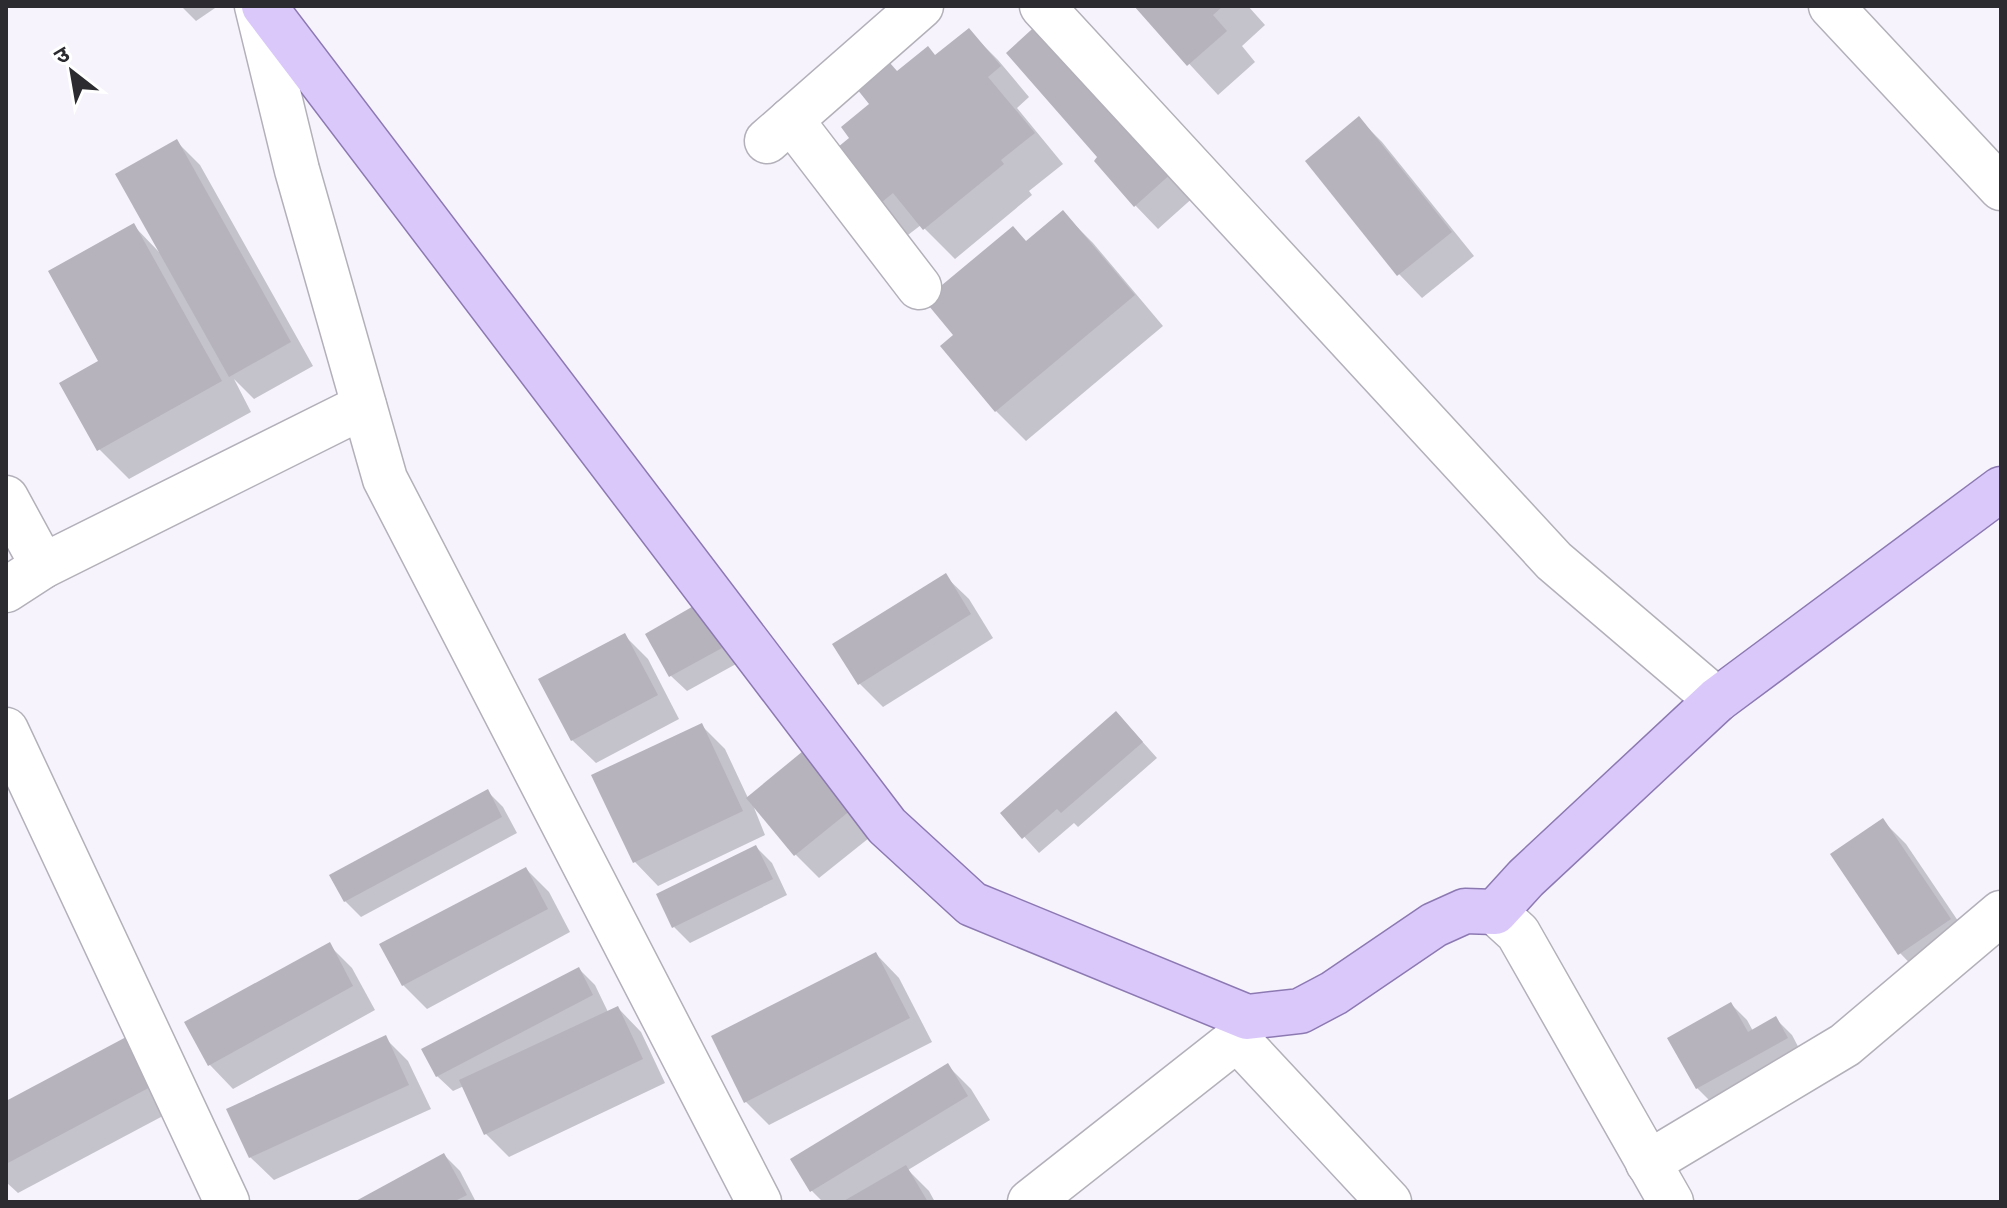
<svg xmlns="http://www.w3.org/2000/svg" width="2007" height="1208" viewBox="0 0 2007 1208" font-family="'Public Sans','Noto Sans Devanagari',sans-serif">
  <style>
    .shadow { fill: #0003 }
    .building { fill: #b6b3bd }
    .lines { fill: none; stroke-linecap: round; stroke-linejoin: round }
    .minor-casing { stroke: #b3b0ba; stroke-width: 47 }
    .major-casing { stroke: #8d79b2; stroke-width: 47 }
    .minor { stroke: #fff; stroke-width: 44 }
    .major { stroke: #dac8fb; stroke-width: 44 }
  </style>
  <rect width="100%" height="100%" fill="#f6f3fd"/>
  <g class="shadow">
    <path d="M181 6H218L196 21Z"/>
    <path d="M1136 6H1248L1265 25 1242 46 1255 62 1218 95Z"/>
    <path d="M968 30 998 60 1029 97 1017 108 1063 164 1029 191 1032 195 955 259 921 225 891 248 852 138 872 104 897 73 936 56Z"/>
    <path d="M1008 53 1196 195 1158 229 1135 205 1100 158Z"/>
    <path d="M1359 119 1382 142 1474 256 1422 298 1399 274 1308 161Z"/>
    <path d="M177 142 200 165 313 366 254 399 234 379 251 412 129 479 99 449 101 362 134 226 159 252Z"/>
    <path d="M1063 213 1093 243 1163 326 1026 441 996 411 956 335 1027 243Z"/>
    <path d="M945 576 969 599 993 638 883 707 860 684 835 645Z"/>
    <path d="M697 607 736 664 687 691 671 676Z"/>
    <path d="M625 636 648 659 679 719 596 763 572 740Z"/>
    <path d="M702 726 725 749 748 798 814 745 884 826 819 878 796 855 751 800 765 835 658 886 635 862 594 776Z"/>
    <path d="M1132 730 1157 758 1078 827 1074 823 1039 853 1003 813Z"/>
    <path d="M487 791 503 807 517 833 361 917 345 901Z"/>
    <path d="M1883 821 1906 844 1973 943 1923 977 1900 953Z"/>
    <path d="M756 847 772 863 787 895 690 943 674 927Z"/>
    <path d="M526 869 549 892 570 932 427 1009 403 985Z"/>
    <path d="M329 945 352 968 375 1010 233 1089 210 1065 187 1023Z"/>
    <path d="M876 954 899 978 932 1042 769 1125 745 1101Z"/>
    <path d="M579 969 595 985 608 1012 618 1008 641 1032 665 1083 509 1157 486 1134 464 1086 453 1091 437 1076Z"/>
    <path d="M1731 1004 1747 1020 1753 1031 1776 1019 1792 1035 1802 1054 1713 1104 1697 1088Z"/>
    <path d="M127 1038 176 1109 18 1193 6 1182V1103Z"/>
    <path d="M385 1038 408 1061 431 1109 274 1180 250 1157Z"/>
    <path d="M948 1066 971 1089 990 1120 908 1170 929 1191 935 1202H823L812 1191 793 1159Z"/>
    <path d="M444 1155 460 1171 476 1202H358Z"/>
  </g>
  <g class="building">
    <path d="M1134 6H1223L1213 15 1227 31 1187 66Z"/>
    <path d="M1042 20 1174 171 1134 207 1094 161 1097 157 1006 53Z"/>
    <path d="M969 28 1001 66 988 77 1035 133 1001 160 1004 164 923 230 893 193 860 220 815 166 849 138 841 127 869 104 857 89 890 63 897 71 928 46 935 55Z"/>
    <path d="M1359 116 1452 232 1397 276 1305 161Z"/>
    <path d="M177 139 291 342 229 377 115 174Z"/>
    <path d="M1063 210 1135 295 995 412 940 346 953 335 924 300 1013 226 1026 241Z"/>
    <path d="M134 223 222 381 97 451 59 383 98 361 48 271Z"/>
    <path d="M946 573 971 614 858 685 832 644Z"/>
    <path d="M697 604 722 648 669 677 645 634Z"/>
    <path d="M625 633 658 695 571 741 538 679Z"/>
    <path d="M1116 711 1143 742 1061 813 1057 809 1022 839 1000 813Z"/>
    <path d="M702 723 743 811 633 863 591 775Z"/>
    <path d="M814 742 862 801 794 856 746 798Z"/>
    <path d="M488 789 502 817 344 902 329 875Z"/>
    <path d="M1883 818 1951 919 1898 955 1830 854Z"/>
    <path d="M756 845 773 879 672 928 656 894Z"/>
    <path d="M526 867 548 909 402 986 379 944Z"/>
    <path d="M330 942 353 986 208 1066 184 1022Z"/>
    <path d="M876 952 910 1018 744 1103 711 1036Z"/>
    <path d="M579 967 593 995 436 1077 421 1049Z"/>
    <path d="M1731 1002 1748 1032 1776 1016 1788 1038 1696 1089 1667 1038Z"/>
    <path d="M618 1006 643 1059 484 1135 459 1080Z"/>
    <path d="M386 1035 409 1085 249 1158 226 1109Z"/>
    <path d="M128 1036 154 1085 6 1164V1101Z"/>
    <path d="M948 1063 968 1096 810 1192 790 1159Z"/>
    <path d="M444 1153 467 1195 453 1202H354Z"/>
    <path d="M906 1165 928 1202H842Z"/>
  </g>
  <g class="lines">
    <defs>
      <g id="minor">
        <path d="M257 6 297 170 385 479 759 1202"/>
        <path d="M1042 6 1554 561 1717 700"/>
        <path d="M1831 6 2001 188"/>
        <path d="M791 120 919 287"/>
        <path d="M767 141 921 6"/>
        <path d="M6 498 43 566"/>
        <path d="M6 590 43 566 364 406"/>
        <path d="M6 730 227 1202"/>
        <path d="M1495 912 1518 933 1671 1202"/>
        <path d="M1237 1039 1389 1202"/>
        <path d="M1648 1163 1845 1045 2001 913"/>
        <path d="M1030 1202 1237 1039 1247 1017"/>
      </g>
      <path id="major" d="M264 6 887 826 972 904 1247 1017 1300 1011 1334 993 1434 925 1465 911 1495 912 1526 878 1717 700 2001 489"/>
    </defs>
    <use href="#minor" class="minor-casing"/>
    <use href="#major" class="major-casing"/>
    <use href="#minor" class="minor"/>
    <use href="#major" class="major"/>
  </g>
  <rect width="2007" height="1208" fill="none" stroke="#2c2b2f" stroke-width="16"/>
  <g transform="translate(72 72) rotate(329)" stroke="#ffffff" stroke-width="6" paint-order="stroke">
  <path d="M0-6L14 30L0 20L-14 30Z" fill="#2c2b2f"/>
  <text y="-12" font-size="22" font-weight="bold" text-anchor="middle" fill="#2c2b2f">उ</text>
  </g>
</svg>
